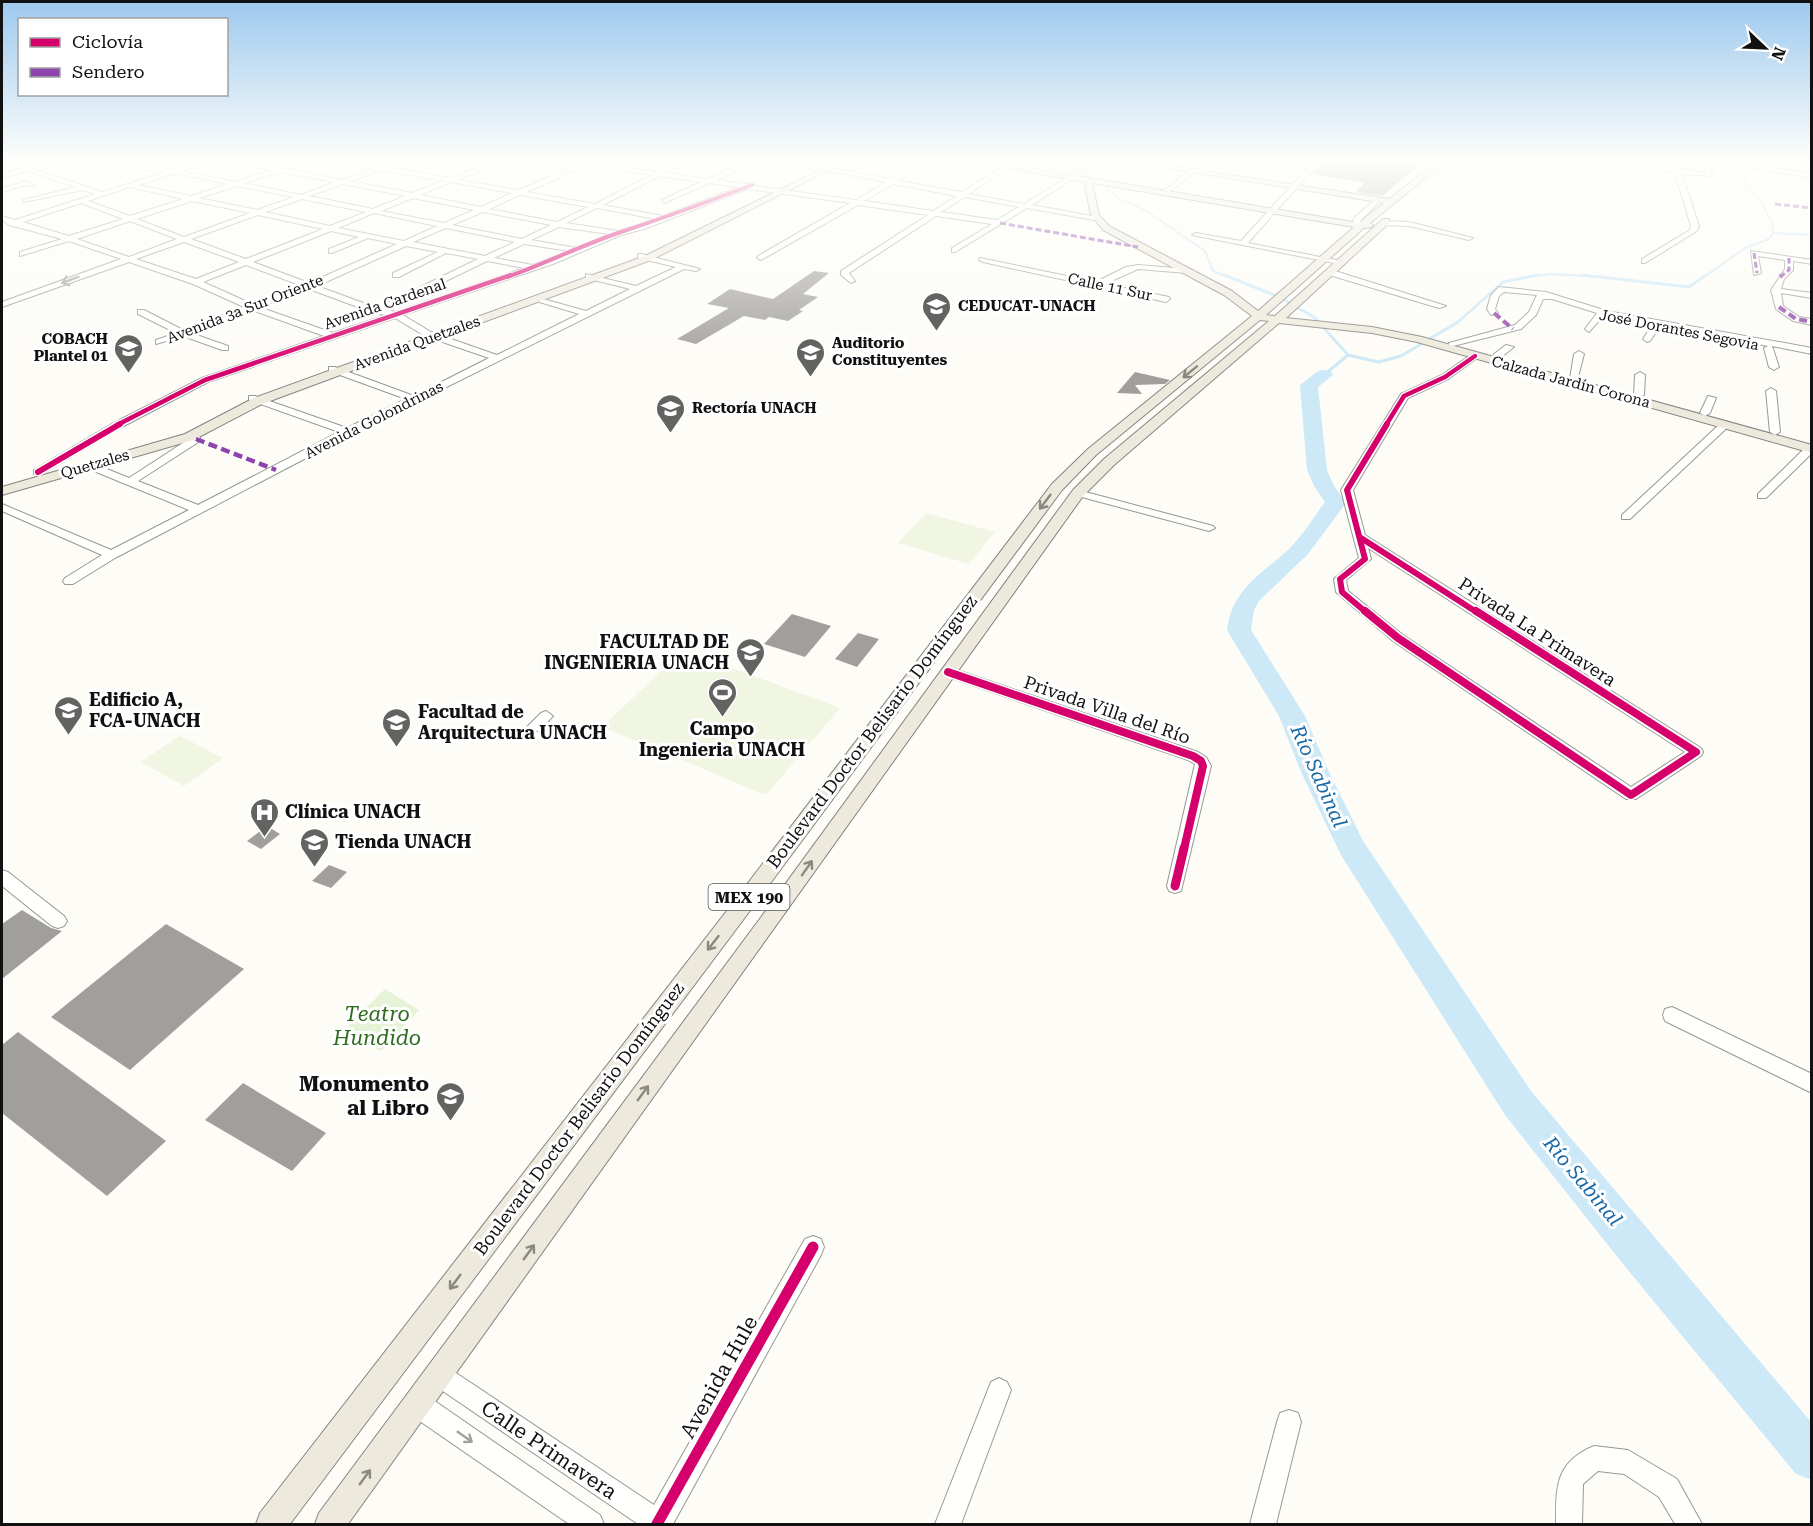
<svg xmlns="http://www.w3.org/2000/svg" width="1813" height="1526" viewBox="0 0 1813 1526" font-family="'Roboto Serif',serif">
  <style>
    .green { fill: #e7f3d7 }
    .pitch { fill: #f0f6e1 }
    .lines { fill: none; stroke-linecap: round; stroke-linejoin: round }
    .stream-far1 { stroke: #cde8f7; stroke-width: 2 }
    .stream { stroke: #cde8f7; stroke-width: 3 }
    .river { fill: #cde8f7; fill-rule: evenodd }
    .building { fill: #a19f9c }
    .minor-casing { stroke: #979795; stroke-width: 2 }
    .major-casing { stroke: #858482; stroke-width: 2 }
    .minor { fill: #fffffe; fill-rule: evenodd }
    .major { fill: #ede9dc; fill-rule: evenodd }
    .quiet-far2 { stroke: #8e44ad; stroke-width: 3; stroke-dasharray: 6 3; stroke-linecap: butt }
    .quiet-far1 { stroke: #8e44ad; stroke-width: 4; stroke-dasharray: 8 4; stroke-linecap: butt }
    .quiet { stroke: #8e44ad; stroke-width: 4.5; stroke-dasharray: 9 4.5; stroke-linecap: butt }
    .cycleway-far5-casing { stroke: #fff; stroke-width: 5 }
    .cycleway-far4-casing { stroke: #fff; stroke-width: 7 }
    .cycleway-far3-casing { stroke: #fff; stroke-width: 9 }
    .cycleway-far2-casing { stroke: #fff; stroke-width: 11 }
    .cycleway-far1-casing { stroke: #fff; stroke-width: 13 }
    .cycleway-casing { stroke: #fff; stroke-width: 15 }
    .cycleway-far5 { stroke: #d6006c; stroke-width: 4 }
    .cycleway-far4 { stroke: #d6006c; stroke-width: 4.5 }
    .cycleway-far3 { stroke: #d6006c; stroke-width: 6 }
    .cycleway-far2 { stroke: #d6006c; stroke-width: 8 }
    .cycleway-far1 { stroke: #d6006c; stroke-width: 9 }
    .cycleway { stroke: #d6006c; stroke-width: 11 }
    .oneway { stroke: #a0a09f }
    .oneway2 { stroke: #8a8881 }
    .labels { text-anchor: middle; stroke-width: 6; stroke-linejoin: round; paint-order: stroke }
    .far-street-label { font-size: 15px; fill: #111; stroke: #fff }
    .far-poi-label { font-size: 15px; font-weight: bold; fill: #111; stroke: #fff; text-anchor: start }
    .shield { fill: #fff; stroke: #585858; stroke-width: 1.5 }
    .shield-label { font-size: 16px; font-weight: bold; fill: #111 }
    .street-label { font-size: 18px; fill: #111; stroke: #fff }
    .poi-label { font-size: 18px; font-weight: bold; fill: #111; stroke: #fff; text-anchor: start }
    .water-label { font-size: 20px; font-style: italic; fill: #1768a6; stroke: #fff }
    .near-park-label { font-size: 21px; font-style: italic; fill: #2f6b1f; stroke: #fff }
    .near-poi-label { font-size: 21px; font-weight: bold; fill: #111; stroke: #fff; text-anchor: end }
    .near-street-label { font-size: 21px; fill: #111; stroke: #fff }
  </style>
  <rect width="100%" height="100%" fill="#fdfcf7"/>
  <path class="green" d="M385 989 419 1010 381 1051 343 1031Z"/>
  <g class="pitch">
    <path d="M926 513 995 532 969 564 898 543Z"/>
    <path d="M684 650 840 708 766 795 602 727Z"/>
    <path d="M180 736 223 758 184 786 141 762Z"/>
  </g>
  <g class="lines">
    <g class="stream-far1">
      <path d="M1131 159 1115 167 1107 175V189L1118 198 1148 212 1205 251 1213 271 1228 277"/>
      <path d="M1773 233 1812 235"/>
      <path d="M1525 277 1553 274 1599 277"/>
      <path d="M1704 277 1745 248 1769 239 1773 233 1772 223 1761 201 1746 183 1738 159"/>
    </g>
    <g class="stream">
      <path d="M1224 275 1279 297 1314 317 1348 355 1324 375"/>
      <path d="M1582 275 1689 287 1706 275"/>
      <path d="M1348 355 1379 362 1401 356 1458 322 1503 282 1538 275"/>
    </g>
    <path class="river" d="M1324 370 1330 371 1333 375 1318 387 1327 470 1334 486 1346 503 1308 554 1259 601 1254 610 1251 630 1305 716 1329 772 1363 841 1531 1091 1812 1423V1480L1796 1474 1623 1264 1505 1115 1341 855 1301 772 1279 716 1227 630C1233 586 1262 575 1291 547 1304 533 1314 517 1325 502L1314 486 1307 470 1300 385 1318 371Z"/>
  </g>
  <g class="building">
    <path d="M1324 159H1419L1424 162 1382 196 1356 192 1364 183 1311 174Z"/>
    <path d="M814 271 829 273 803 294 818 297 799 310 803 311 788 321 769 317 765 320 744 316 696 344 677 339 729 308 707 304 730 289 773 299Z"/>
    <path d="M1135 372 1170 380 1165 384 1135 385 1142 394 1117 393Z"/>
    <path d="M792 614 831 626 805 657 764 644Z"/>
    <path d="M858 633 879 639 857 667 835 659Z"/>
    <path d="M267 826 280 834 261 849 247 841Z"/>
    <path d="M329 865 347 872 331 888 312 881Z"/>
    <path d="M22 910 51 928 62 931 2 979V924Z"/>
    <path d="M166 924 244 969 130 1070 51 1017Z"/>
    <path d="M18 1032 166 1141 107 1196 2 1113V1045Z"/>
    <path d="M243 1083 326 1133 292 1171 205 1120Z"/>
  </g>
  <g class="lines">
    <defs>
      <g id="minor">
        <path d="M206 159H215L182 171 236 182 271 170 222 159 279 168 306 159H314L287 169 342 180 374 169 328 159 381 166 401 159H409L389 167 450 178 477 168 434 159 483 165 499 159H507L458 180 519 190 578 164 554 159 585 161 598 159 593 162 658 172 683 159H690L665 173 708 179 752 159H760L716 180 747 184 752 183 755 186 856 200 886 182 765 159H777L891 179 927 159H934L898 181 962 192 1007 164 1009 167 969 194 1024 204 1097 159H1104L1032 205 1097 217 1100 221 1027 208 955 252H952V248L992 224 936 216 849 273 855 281 851 283 841 275V271L928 215 858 205 761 260 757 258 758 256 850 203 748 189 644 229 621 235 553 264 403 315 431 332 497 355 579 314 536 301V297L586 311 630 289 586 278V274L636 286 676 267 638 258V254H641L700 269 696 271 684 269 352 434 115 558 73 584H65L63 581 65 578 102 555 2 511V504L111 550 189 510 84 467V463H92L129 478 192 437H200V441L138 481 198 505 339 432 249 400V396H255L347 428 406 399 329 371V367H335L414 396 489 358 425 336 395 318 208 382 118 429 42 474H34V470L110 425 202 378 324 336 252 310 191 333 228 346V350H222L183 336 156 344V340L176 333 138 314V310H144L183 330 244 307 193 284 129 262 2 307V302L121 259 69 241 20 256V252L62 239 9 225 2 220V216L15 220 95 194 83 190 23 202V200L76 187 29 171 2 178V174L21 169 2 164V160L31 168 102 192 166 172 80 163 78 160 142 164 174 169ZM586 165 652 175 595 204 527 192ZM382 170 443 181 412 193 350 181ZM279 172 335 182 301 195 244 183ZM175 173 228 184 191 196 138 185ZM660 176 701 182 662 200 664 203 709 183 739 187 663 216 603 205ZM451 182 512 193 481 207 420 195ZM343 184 405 196 373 209 309 196ZM893 184 957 196 933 211 864 201ZM237 186 294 197 257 210 199 198ZM130 187 183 199 130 216 88 201ZM520 195 588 207 557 222 489 209ZM965 197 1019 207 997 220 941 212ZM413 198 474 210 444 223 381 211ZM302 199 366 212 330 226 265 212ZM192 201 250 213 184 237 137 219ZM81 203 123 219 69 236 23 222ZM597 208 656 219 618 231 566 223ZM483 212 551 225 522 239 452 225ZM374 213 437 226 404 241 338 228ZM258 215 323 229 246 259 191 239ZM130 221 177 239 129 257 77 239ZM559 227 609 234 577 248 531 240ZM446 228 515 242 485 256 413 242ZM331 231 359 237 329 249V253H332L368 238 397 244 309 283 253 262ZM184 242 239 262 196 279 136 259ZM524 244 569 251 533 265 494 258ZM406 246 438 252 393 273V277H399L446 253 478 259 377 308 317 286ZM487 261 524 268 396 312 386 310ZM246 265 302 286 252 304 203 282ZM309 289 374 313 386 315 333 333 259 307Z"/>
        <path d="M1204 159H1211L1168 193H1164V191Z"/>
        <path d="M1316 159H1322L1248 243 1341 261H1344V265L1192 235 1196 233 1241 241Z"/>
        <path d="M1421 159 1445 161 1442 163Z"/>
        <path d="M1609 159H1621L1707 173 1701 159H1717L1812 174V178L1708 161 1713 176 1682 174 1699 226 1697 231 1645 263H1642V259L1690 230 1691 226 1675 173Z"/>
        <path d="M1808 159H1812V161L1809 160Z"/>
        <path d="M27 181 34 185V187L26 185 2 192V188Z"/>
        <path d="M1376 199 1381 200 1360 221 1364 228 1353 225 1354 218Z"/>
        <path d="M1383 221 1409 222 1473 238 1469 240 1409 226 1380 225Z"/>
        <path d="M1751 251 1812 260V264L1793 261V270L1784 279 1781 289 1812 293V298L1781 293 1783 306 1799 317 1812 319V325L1793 321 1776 309 1771 290 1785 269V260L1758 256 1761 273 1754 275Z"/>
        <path d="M980 258 1096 282 1126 267 1138 265 1187 269 1191 271 1187 273 1138 269 1105 284 1169 297 1170 299 1166 302 983 262 979 260Z"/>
        <path d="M1326 270H1332L1446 306 1439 308 1326 274Z"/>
        <path d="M1499 287 1546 292 1607 311 1812 348V354L1772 346 1779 367 1774 370 1769 367 1764 348 1768 346 1660 326 1650 341 1647 342 1643 339 1653 324 1604 315 1589 332 1585 329 1597 313 1552 299H1543L1536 315 1521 329 1449 347V343L1515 325 1529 312 1537 295 1504 292 1499 296 1495 309 1498 313 1491 315 1487 309 1491 295Z"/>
        <path d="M1506 345 1514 347 1500 358H1494V354Z"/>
        <path d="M1579 351 1584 354 1578 377 1570 379 1574 354Z"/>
        <path d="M1472 354 1480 356 1448 379 1408 398 1353 490 1365 535 1701 748 1703 752 1701 756 1636 799H1626L1393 641 1336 592 1334 579 1359 558 1341 490 1401 394 1442 375ZM1368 548 1685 752 1631 787 1403 635 1348 591 1346 580 1371 559Z"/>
        <path d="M1640 372 1645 375 1644 395 1639 398 1634 395 1635 375Z"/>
        <path d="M1771 388 1776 391 1780 432 1775 435 1770 432 1766 391Z"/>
        <path d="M1708 396 1716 398 1710 413 1705 416 1700 413Z"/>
        <path d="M1722 422 1731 424 1630 519H1622V515Z"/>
        <path d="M1812 445V453L1766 498H1758V494L1807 446Z"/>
        <path d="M1078 490 1213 526 1215 528 1209 531 1074 495V491Z"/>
        <path d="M948 667 1198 752 1206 757 1211 766 1181 891 1175 893 1169 891 1167 886 1195 764 1188 760 943 675 941 672Z"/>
        <path d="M546 711 553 716 539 731H529L527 727 541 713Z"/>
        <path d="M2 870 8 872 64 916 67 921 64 926 58 928 52 926 2 886Z"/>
        <path d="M1672 1007 1812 1074V1093L1665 1021 1663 1015 1665 1009Z"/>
        <path d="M813 1236 821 1239 824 1247 821 1255 673 1524H638L431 1383 427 1375 431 1367 439 1363 447 1367 654 1505 805 1239Z"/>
        <path d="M999 1378 1007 1382 1011 1390 961 1524H935L991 1382Z"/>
        <path d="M417 1392 426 1395 600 1515 604 1524H569L408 1413 405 1404 408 1395Z"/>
        <path d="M1289 1410 1298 1413 1301 1422 1276 1524H1250L1277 1422 1280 1413Z"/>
        <path d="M1594 1446 1628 1450 1677 1479 1702 1524H1675L1659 1497 1624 1474 1598 1471 1583 1484 1582 1524H1556C1556 1487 1555 1462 1594 1446Z"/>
      </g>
      <g id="major">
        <path d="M842 159H851L651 260 262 404 193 440 2 495V487L185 434 254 398 645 256Z"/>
        <path d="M959 159H975L1359 223 1384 203 1109 159H1126L1389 199 1441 159H1449L1370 223 1373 225 1372 227 1364 228 1266 315 1275 316 1383 219H1389V223L1286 318 1372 327 1422 337 1812 445V453L1417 342 1372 333 1279 323 1114 465 1083 496 348 1524H315L319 1513 759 920 1073 490 1104 459 1269 321 1260 320 1096 455 1062 490 743 920 290 1524H256L260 1513 729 908 1052 484 1088 449 1252 316 1224 295 1103 230 1091 215 1084 182ZM1092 183 1354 227 1258 311 1232 291 1109 226 1099 215Z"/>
      </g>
    </defs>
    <use href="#minor" class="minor-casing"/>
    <use href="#major" class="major-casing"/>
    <use href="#minor" class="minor"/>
    <use href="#major" class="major"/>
    <g class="quiet-far2">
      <path d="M1775 204 1812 208"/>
      <path d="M1000 223 1138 247"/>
      <path d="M1754 253 1757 273"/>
      <path d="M1780 277 1789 270V258"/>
    </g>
    <g class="quiet-far1">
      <path d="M1780 277 1782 275"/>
      <path d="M1779 307 1796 319 1812 322"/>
      <path d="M1494 313 1513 329"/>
    </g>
    <path class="quiet" d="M196 439 276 470"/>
    <defs>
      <path id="cycleway-far5" d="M507 277C544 264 580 246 618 233 663 218 707 202 752 185"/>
      <g id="cycleway-far4">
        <path d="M117 425 205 380 511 275"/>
        <path d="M1386 425 1404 396 1445 377 1475 356"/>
      </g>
      <g id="cycleway-far3">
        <path d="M38 472 120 424"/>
        <path d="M1361 538 1478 613"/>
        <path d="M1367 613 1342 592 1340 579 1365 559 1347 490 1387 424"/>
      </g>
      <g id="cycleway-far2">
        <path d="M1365 611 1398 638 1631 795 1696 752 1476 611"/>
        <path d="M948 672 1193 756 1201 761 1203 766 1184 849"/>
      </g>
      <path id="cycleway-far1" d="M1175 886 1184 848"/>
      <path id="cycleway" d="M657 1524 813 1247"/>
    </defs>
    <use href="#cycleway-far5" class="cycleway-far5-casing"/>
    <use href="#cycleway-far4" class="cycleway-far4-casing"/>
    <use href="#cycleway-far3" class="cycleway-far3-casing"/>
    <use href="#cycleway-far2" class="cycleway-far2-casing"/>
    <use href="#cycleway-far1" class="cycleway-far1-casing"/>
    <use href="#cycleway" class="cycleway-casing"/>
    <use href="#cycleway-far5" class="cycleway-far5"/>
    <use href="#cycleway-far4" class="cycleway-far4"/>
    <use href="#cycleway-far3" class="cycleway-far3"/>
    <use href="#cycleway-far2" class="cycleway-far2"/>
    <use href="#cycleway-far1" class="cycleway-far1"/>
    <use href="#cycleway" class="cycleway"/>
  </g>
  <defs><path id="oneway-shaft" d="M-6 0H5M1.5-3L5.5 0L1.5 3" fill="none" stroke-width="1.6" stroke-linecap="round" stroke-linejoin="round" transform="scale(1.5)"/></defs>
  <g class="oneway">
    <use href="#oneway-shaft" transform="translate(70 280) rotate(160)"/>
    <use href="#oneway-shaft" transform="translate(465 1437) rotate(35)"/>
  </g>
  <g class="oneway2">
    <use href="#oneway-shaft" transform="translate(1190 372) rotate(141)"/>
    <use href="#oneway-shaft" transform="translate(1045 502) rotate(127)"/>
    <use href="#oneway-shaft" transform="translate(807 868) rotate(-55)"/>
    <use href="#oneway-shaft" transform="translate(713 943) rotate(128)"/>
    <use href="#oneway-shaft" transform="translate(643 1093) rotate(-54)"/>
    <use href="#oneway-shaft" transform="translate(529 1252) rotate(-54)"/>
    <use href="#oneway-shaft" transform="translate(455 1282) rotate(127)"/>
    <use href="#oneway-shaft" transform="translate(365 1477) rotate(-54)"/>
  </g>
  <linearGradient id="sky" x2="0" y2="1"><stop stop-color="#9dc9ee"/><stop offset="0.43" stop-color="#fefefb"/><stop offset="1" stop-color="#fefefb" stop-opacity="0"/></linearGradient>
  <rect width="1813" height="372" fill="url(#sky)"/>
  <defs>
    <symbol id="university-pin" viewBox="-11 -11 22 30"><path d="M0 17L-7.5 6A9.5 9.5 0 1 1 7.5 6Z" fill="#646362" stroke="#fff"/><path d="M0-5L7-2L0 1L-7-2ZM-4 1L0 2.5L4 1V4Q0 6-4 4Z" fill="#fff"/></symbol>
    <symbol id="stadium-pin" viewBox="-11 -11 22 30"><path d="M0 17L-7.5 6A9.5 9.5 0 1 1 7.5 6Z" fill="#646362" stroke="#fff"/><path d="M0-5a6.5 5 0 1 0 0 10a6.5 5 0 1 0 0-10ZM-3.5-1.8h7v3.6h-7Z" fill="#fff"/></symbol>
    <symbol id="hospital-pin" viewBox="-11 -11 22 30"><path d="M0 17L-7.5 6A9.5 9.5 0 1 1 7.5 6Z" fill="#646362" stroke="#fff"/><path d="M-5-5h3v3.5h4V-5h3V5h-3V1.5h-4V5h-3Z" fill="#fff"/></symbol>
  </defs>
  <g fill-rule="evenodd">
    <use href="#university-pin" x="920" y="290" width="33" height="45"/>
    <use href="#university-pin" x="112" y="332" width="33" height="45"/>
    <use href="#university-pin" x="794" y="336" width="33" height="45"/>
    <use href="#university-pin" x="654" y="392" width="33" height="45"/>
    <use href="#university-pin" x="734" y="636" width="33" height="45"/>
    <use href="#stadium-pin" x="706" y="676" width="33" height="45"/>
    <use href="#university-pin" x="52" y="694" width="33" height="45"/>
    <use href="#university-pin" x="380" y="706" width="33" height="45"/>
    <use href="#hospital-pin" x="248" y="796" width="33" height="45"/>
    <use href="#university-pin" x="298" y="826" width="33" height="45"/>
    <use href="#university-pin" x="434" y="1080" width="33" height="45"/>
  </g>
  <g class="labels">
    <g class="far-street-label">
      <text transform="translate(1110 287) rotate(12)" y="5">Calle 11 Sur</text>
      <text transform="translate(385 304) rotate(-19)" y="5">Avenida Cardenal</text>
      <text transform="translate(245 309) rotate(-21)" y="5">Avenida 3a Sur Oriente</text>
      <text transform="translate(1679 330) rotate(11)" y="5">José Dorantes Segovia</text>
      <text transform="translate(417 343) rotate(-20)" y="5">Avenida Quetzales</text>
      <text transform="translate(1571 382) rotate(15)" y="5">Calzada Jardín Corona</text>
      <text transform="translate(374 420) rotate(-27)" y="5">Avenida Golondrinas</text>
      <text transform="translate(95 464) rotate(-16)" y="5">Quetzales</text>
    </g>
    <g class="far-poi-label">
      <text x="958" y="311">CEDUCAT-UNACH</text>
      <text x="108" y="344" text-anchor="end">COBACH<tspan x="108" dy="17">Plantel 01</tspan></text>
      <text x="832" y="348">Auditorio<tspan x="832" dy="17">Constituyentes</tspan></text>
      <text x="692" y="413">Rectoría UNACH</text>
    </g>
    <rect class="shield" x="708.5" y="884" width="81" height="26" rx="4.5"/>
    <g class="shield-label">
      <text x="749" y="903">MEX 190</text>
    </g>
    <g class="street-label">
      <text transform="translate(1537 632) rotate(33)" y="6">Privada La Primavera</text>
      <text transform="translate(1107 710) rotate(19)" y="6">Privada Villa del Río</text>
      <text transform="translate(872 732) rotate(-53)" y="6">Boulevard Doctor Belisario Domínguez</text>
      <text transform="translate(579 1119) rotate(-53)" y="6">Boulevard Doctor Belisario Domínguez</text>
    </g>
    <g class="poi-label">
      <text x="729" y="648" text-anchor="end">FACULTAD DE<tspan x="729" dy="21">INGENIERIA UNACH</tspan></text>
      <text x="89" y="706">Edificio A,<tspan x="89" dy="21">FCA-UNACH</tspan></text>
      <text x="418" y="718">Facultad de<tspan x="418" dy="21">Arquitectura UNACH</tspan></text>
      <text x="722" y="735" text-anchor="middle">Campo<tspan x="722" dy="21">Ingenieria UNACH</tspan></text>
      <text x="285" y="818">Clínica UNACH</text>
      <text x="335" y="848">Tienda UNACH</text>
    </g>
    <g class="water-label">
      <text transform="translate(1319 776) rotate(66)" y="7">Río Sabinal</text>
      <text transform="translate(1583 1181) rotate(50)" y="7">Río Sabinal</text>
    </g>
    <g class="near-park-label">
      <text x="377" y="1021">Teatro<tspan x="377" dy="24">Hundido</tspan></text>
    </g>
    <g class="near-poi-label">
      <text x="429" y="1091">Monumento<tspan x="429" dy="24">al Libro</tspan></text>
    </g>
    <g class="near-street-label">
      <text transform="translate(719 1377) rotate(-61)" y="7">Avenida Hule</text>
      <text transform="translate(549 1450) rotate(34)" y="7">Calle Primavera</text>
    </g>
  </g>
  <rect width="1813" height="1526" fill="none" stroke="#111111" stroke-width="6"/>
  <rect x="18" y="18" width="210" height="78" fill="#ffffff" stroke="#a0a0a0" stroke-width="1.5"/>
  <rect x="30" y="38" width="30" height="9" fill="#d6006c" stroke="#a0a0a0" stroke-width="1.5"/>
  <text x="72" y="48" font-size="18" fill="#111111">Ciclovía</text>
  <rect x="30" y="68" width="30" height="9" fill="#8e44ad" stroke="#a0a0a0" stroke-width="1.5"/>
  <text x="72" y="78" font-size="18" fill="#111111">Sendero</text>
  <g transform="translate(1765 48) rotate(113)" stroke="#ffffff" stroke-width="4.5" paint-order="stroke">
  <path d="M0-4.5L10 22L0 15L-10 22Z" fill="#111111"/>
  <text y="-9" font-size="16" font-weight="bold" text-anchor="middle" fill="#111111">N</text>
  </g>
</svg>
